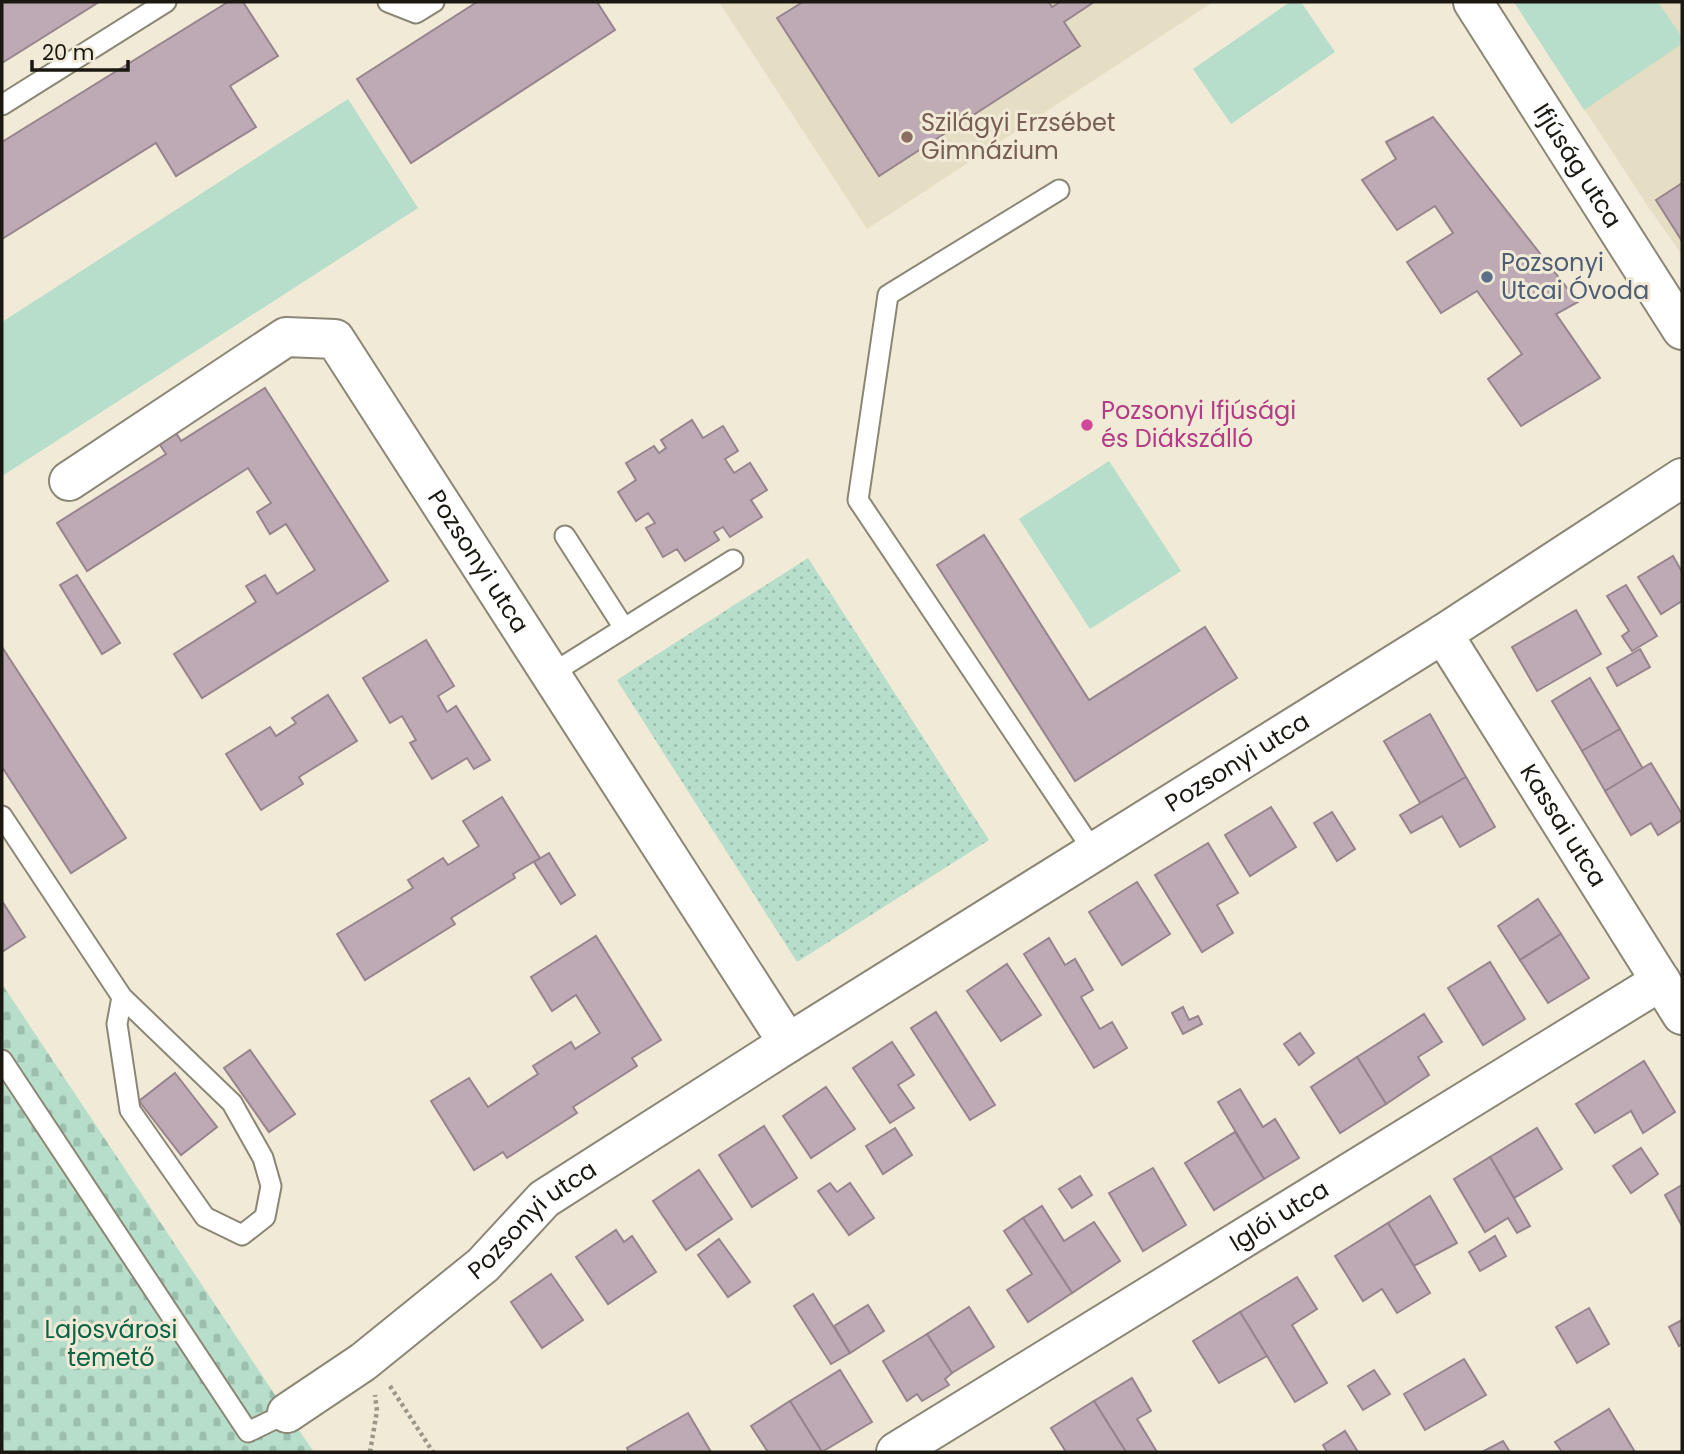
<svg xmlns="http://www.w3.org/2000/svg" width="1684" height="1454" viewBox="0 0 1684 1454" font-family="Poppins,sans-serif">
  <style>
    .built { fill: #e6dec4 }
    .cemetery { fill: url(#cemetery-stones) }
    .park { fill: url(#park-dots) }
    .pitch { fill: #b6deca }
    .building { fill: #beaab4; stroke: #97848e; stroke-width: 2 }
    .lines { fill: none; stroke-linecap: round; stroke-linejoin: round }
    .service-casing { stroke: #8b8675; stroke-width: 23 }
    .minor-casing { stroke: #8b8675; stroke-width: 42 }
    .path { stroke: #9b9788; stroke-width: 4.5; stroke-dasharray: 3.5 3.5; stroke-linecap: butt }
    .service { stroke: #fff; stroke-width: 19 }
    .minor { stroke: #fff; stroke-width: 38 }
    .education-dot { fill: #8d6e63; stroke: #f0ead7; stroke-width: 2.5 }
    .service-dot { fill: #5c6f8a; stroke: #f0ead7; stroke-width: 2.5 }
    .hotel-dot { fill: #d1479c; stroke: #f0ead7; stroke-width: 2.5 }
    .labels { text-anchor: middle; stroke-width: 6; stroke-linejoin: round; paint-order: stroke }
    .education-label { font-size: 24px; fill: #785e54; stroke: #f0ead7; text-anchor: start }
    .street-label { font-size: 24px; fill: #1a1811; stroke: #f0ead7 }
    .service-label { font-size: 24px; fill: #4e5e75; stroke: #f0ead7; text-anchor: start }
    .hotel-label { font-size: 24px; fill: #b23c85; stroke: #f0ead7; text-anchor: start }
    .park-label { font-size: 24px; fill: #0b6447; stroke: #f0ead7 }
  </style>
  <defs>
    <pattern id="cemetery-stones" width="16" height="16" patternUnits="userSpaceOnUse" patternTransform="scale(1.75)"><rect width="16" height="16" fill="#b6deca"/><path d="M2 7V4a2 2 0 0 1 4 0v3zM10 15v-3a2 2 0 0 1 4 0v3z" fill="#9cbeac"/></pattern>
    <pattern id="park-dots" width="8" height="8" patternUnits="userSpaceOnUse" patternTransform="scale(1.75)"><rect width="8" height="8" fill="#b6deca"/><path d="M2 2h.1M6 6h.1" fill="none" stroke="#9cbeac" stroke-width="1.8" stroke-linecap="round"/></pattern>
  </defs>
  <rect width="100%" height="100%" fill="#f0ead7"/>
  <g class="built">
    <path d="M719 2H1213L867 229Z"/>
    <path d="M1514 2H1682V255L1649 208Z"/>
  </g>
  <path class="cemetery" d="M2 984 287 1413 314 1452H2Z"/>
  <path class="park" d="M808 558 989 840 797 962 617 680Z"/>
  <g class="pitch">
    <path d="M1290 2H1301L1335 52 1231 124 1193 69Z"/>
    <path d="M1514 2H1658L1682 37V44L1584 110Z"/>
    <path d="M348 99 418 208 2 476V322Z"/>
    <path d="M1109 461 1181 571 1090 629 1019 519Z"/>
  </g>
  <g class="building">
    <path d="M2 2H99L2 63Z"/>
    <path d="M228 2H243L278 56 230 86 256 127 176 176 156 143 2 239V142Z"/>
    <path d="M477 2H597L615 30 411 163 357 79Z"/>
    <path d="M803 2H1049L1052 7 1060 2H1094L1064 22 1080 46 879 176 777 18Z"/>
    <path d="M1433 117 1578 302 1556 314 1600 378 1521 426 1488 379 1522 354 1477 291 1441 313 1407 262 1453 233 1435 206 1397 230 1362 180 1396 159 1386 142Z"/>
    <path d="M1682 183V241L1656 200Z"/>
    <path d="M265 388 388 581 202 698 174 654 256 602 246 586 265 575 277 594 315 570 286 524 270 534 257 512 271 503 248 468 87 571 57 523 166 454 154 436 171 425 181 441Z"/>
    <path d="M692 420 703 438 723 426 738 451 725 459 734 473 750 463 767 490 751 500 762 517 730 537 723 527 714 532 719 540 685 561 677 549 663 557 646 528 655 523 648 513 636 521 618 492 636 480 626 463 654 446 659 453 666 448 661 440Z"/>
    <path d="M984 535 1089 700 1205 627 1237 678 1075 781 937 565Z"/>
    <path d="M1673 556 1682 572V601L1661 614 1638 577Z"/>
    <path d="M77 575 120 643 102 654 60 585Z"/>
    <path d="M1626 585 1657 636 1632 651 1622 636 1629 631 1607 596Z"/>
    <path d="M1576 610 1601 654 1537 691 1512 647Z"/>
    <path d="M426 640 454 686 438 696 447 712 456 706 490 760 474 769 467 758 432 779 410 743 416 740 402 716 390 723 363 678Z"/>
    <path d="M2 647 126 838 71 873 2 767Z"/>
    <path d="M1640 649 1650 667 1617 686 1607 668Z"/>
    <path d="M1590 678 1620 729 1582 751 1552 701Z"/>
    <path d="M328 695 357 741 299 777 303 784 261 810 226 754 270 727 276 736 296 723 292 718Z"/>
    <path d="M1430 714 1466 777 1420 803 1384 741Z"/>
    <path d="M1620 729 1643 769 1605 791 1582 751Z"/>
    <path d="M1651 763 1682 814V820L1658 835 1651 823 1631 835 1605 791Z"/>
    <path d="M1466 777 1495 827 1460 847 1442 816 1411 833 1400 815Z"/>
    <path d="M502 797 540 858 513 874 515 878 451 918 455 924 365 980 337 934 413 888 408 880 443 858 448 865 479 846 463 821Z"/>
    <path d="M1271 807 1296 847 1250 876 1225 835Z"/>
    <path d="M1332 812 1355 849 1337 861 1314 823Z"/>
    <path d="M1208 843 1238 893 1217 905 1233 933 1202 952 1155 875Z"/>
    <path d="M549 853 575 895 561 904 534 862Z"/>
    <path d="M1137 882 1170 934 1122 965 1089 912Z"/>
    <path d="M1538 899 1561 934 1520 960 1498 926Z"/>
    <path d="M2 901 25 937 2 952Z"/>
    <path d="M1561 934 1589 978 1548 1003 1520 960Z"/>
    <path d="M596 936 661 1040 632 1058 637 1066 573 1107 577 1113 507 1158 503 1152 474 1170 431 1101 469 1078 488 1107 538 1074 533 1066 571 1042 575 1049 600 1033 576 995 552 1011 531 977Z"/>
    <path d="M1049 938 1065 965 1075 959 1093 990 1081 997 1100 1029 1112 1022 1127 1048 1094 1068 1024 954Z"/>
    <path d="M1490 962 1525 1019 1483 1045 1448 988Z"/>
    <path d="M1007 964 1041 1015 1001 1041 967 991Z"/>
    <path d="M1183 1007 1189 1020 1198 1016 1202 1024 1183 1034 1172 1013Z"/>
    <path d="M936 1012 995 1105 970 1120 911 1028Z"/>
    <path d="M1424 1014 1442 1042 1418 1057 1429 1075 1386 1104 1357 1057Z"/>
    <path d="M1300 1033 1314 1053 1299 1065 1284 1044Z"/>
    <path d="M892 1042 914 1075 898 1085 914 1108 890 1123 853 1068Z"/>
    <path d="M250 1050 295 1114 269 1132 224 1068Z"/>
    <path d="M1357 1057 1386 1104 1340 1133 1311 1087Z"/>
    <path d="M1644 1061 1675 1112 1643 1133 1631 1111 1595 1133 1576 1104Z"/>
    <path d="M175 1073 217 1127 181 1155 139 1101Z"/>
    <path d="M826 1087 855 1129 811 1158 783 1116Z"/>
    <path d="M1240 1089 1263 1127 1275 1119 1299 1158 1264 1179 1218 1102Z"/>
    <path d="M764 1126 797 1178 752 1207 719 1155Z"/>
    <path d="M895 1128 912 1155 883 1174 866 1146Z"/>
    <path d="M1537 1128 1562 1169 1514 1198 1490 1157Z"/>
    <path d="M1235 1132 1264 1179 1214 1210 1185 1163Z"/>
    <path d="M1641 1148 1658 1174 1631 1193 1613 1166Z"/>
    <path d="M1490 1157 1530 1226 1517 1233 1508 1218 1485 1232 1454 1179Z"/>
    <path d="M1153 1168 1186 1225 1143 1251 1109 1193Z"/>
    <path d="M699 1170 732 1219 686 1250 653 1201Z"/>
    <path d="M1080 1176 1092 1195 1072 1208 1059 1189Z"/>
    <path d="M830 1183 837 1192 850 1183 874 1218 849 1235 818 1191Z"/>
    <path d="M1682 1185V1223L1681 1224 1665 1195Z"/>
    <path d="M1430 1196 1457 1243 1414 1266 1388 1223Z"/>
    <path d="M1042 1206 1064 1241 1094 1222 1120 1261 1072 1293 1023 1218Z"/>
    <path d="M1023 1218 1072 1293 1028 1322 1007 1290 1032 1274 1004 1231Z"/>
    <path d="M1388 1223 1430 1293 1397 1313 1382 1289 1363 1301 1335 1256Z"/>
    <path d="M616 1230 624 1242 632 1236 656 1272 608 1304 576 1257Z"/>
    <path d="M1495 1236 1506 1256 1480 1271 1469 1252Z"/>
    <path d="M719 1239 750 1282 728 1297 698 1255Z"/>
    <path d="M551 1274 583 1320 542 1348 511 1302Z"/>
    <path d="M1297 1277 1317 1309 1292 1325 1327 1383 1295 1402 1240 1312Z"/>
    <path d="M813 1294 850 1353 831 1364 794 1306Z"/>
    <path d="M868 1305 884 1331 850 1353 834 1326Z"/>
    <path d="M969 1307 994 1347 952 1373 927 1334Z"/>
    <path d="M1589 1308 1609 1344 1577 1363 1556 1327Z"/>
    <path d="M1240 1312 1267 1356 1219 1383 1193 1341Z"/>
    <path d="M1682 1320V1344L1679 1346 1669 1327Z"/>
    <path d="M927 1334 952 1373 945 1379 949 1385 922 1401 917 1394 907 1401 883 1361Z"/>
    <path d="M1464 1359 1486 1395 1425 1430 1404 1394Z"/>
    <path d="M840 1370 872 1422 822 1452 790 1401Z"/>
    <path d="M1374 1370 1390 1394 1363 1410 1348 1386Z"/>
    <path d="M1132 1378 1151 1411 1137 1419 1157 1452H1126L1094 1401Z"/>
    <path d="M790 1401 822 1452H768L751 1426Z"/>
    <path d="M1094 1401 1119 1441 1126 1452H1066L1051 1428Z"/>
    <path d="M1609 1409 1635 1452H1562L1555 1442Z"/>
    <path d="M688 1413 711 1452H629L627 1448Z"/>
    <path d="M1345 1431 1358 1452H1327L1323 1445Z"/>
    <path d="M1503 1441 1510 1452H1482Z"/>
  </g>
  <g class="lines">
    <defs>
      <g id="service">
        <path d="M388 2 416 13 434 2"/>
        <path d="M2 105 166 2"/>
        <path d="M1059 190 888 295 858 500 1094 852"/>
        <path d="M565 536 624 628"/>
        <path d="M551 674 733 560"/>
        <path d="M2 816 122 997 232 1103 263 1158 271 1186 265 1217 242 1235 205 1217 130 1110 117 1024 122 997"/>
        <path d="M2 1060 248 1432 287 1413"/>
      </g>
      <g id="minor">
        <path id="s1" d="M1473 2 1682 330"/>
        <path id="s2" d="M69 481 286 337 335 339 788 1043"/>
        <path id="s3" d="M1443 634 1682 1015"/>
        <path id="s4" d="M287 1413 363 1362 483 1265 544 1199 788 1043 1443 634 1682 478"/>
        <path id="s5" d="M896 1452 1661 981"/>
      </g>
    </defs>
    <use href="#service" class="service-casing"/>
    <use href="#minor" class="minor-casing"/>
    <g class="path">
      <path d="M390 1386 433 1452"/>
      <path d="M370 1452 377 1411 375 1395"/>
    </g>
    <use href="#service" class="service"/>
    <use href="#minor" class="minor"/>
  </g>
  <circle class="education-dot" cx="907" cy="137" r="7"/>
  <circle class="service-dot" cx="1487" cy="277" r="7"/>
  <circle class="hotel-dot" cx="1087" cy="425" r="7"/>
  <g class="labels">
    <g class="education-label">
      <text x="921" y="131">Szilágyi Erzsébet<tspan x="921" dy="28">Gimnázium</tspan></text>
    </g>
    <g class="street-label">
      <text dy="8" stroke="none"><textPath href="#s1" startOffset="194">Ifjúság utca</textPath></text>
      <text dy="8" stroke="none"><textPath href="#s2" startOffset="574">Pozsonyi utca</textPath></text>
      <text dy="8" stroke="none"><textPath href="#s4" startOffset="1155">Pozsonyi utca</textPath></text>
      <text dy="8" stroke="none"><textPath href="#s3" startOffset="226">Kassai utca</textPath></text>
      <text dy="8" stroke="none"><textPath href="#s5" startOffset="450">Iglói utca</textPath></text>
      <text dy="8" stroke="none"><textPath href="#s4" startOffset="313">Pozsonyi utca</textPath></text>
    </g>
    <g class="service-label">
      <text x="1501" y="271">Pozsonyi<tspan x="1501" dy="28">Utcai Óvoda</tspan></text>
    </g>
    <g class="hotel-label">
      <text x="1101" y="419">Pozsonyi Ifjúsági<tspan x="1101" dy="28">és Diákszálló</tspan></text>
    </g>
    <g class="park-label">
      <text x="111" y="1338">Lajosvárosi<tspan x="111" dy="28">temető</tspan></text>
    </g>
  </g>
  <rect width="1684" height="1454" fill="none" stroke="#1a1811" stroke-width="7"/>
  <path d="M32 60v10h96v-10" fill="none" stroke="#1a1811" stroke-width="3.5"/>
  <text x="42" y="60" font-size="21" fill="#1a1811" stroke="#f0ead7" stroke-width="5" paint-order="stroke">20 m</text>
</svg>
